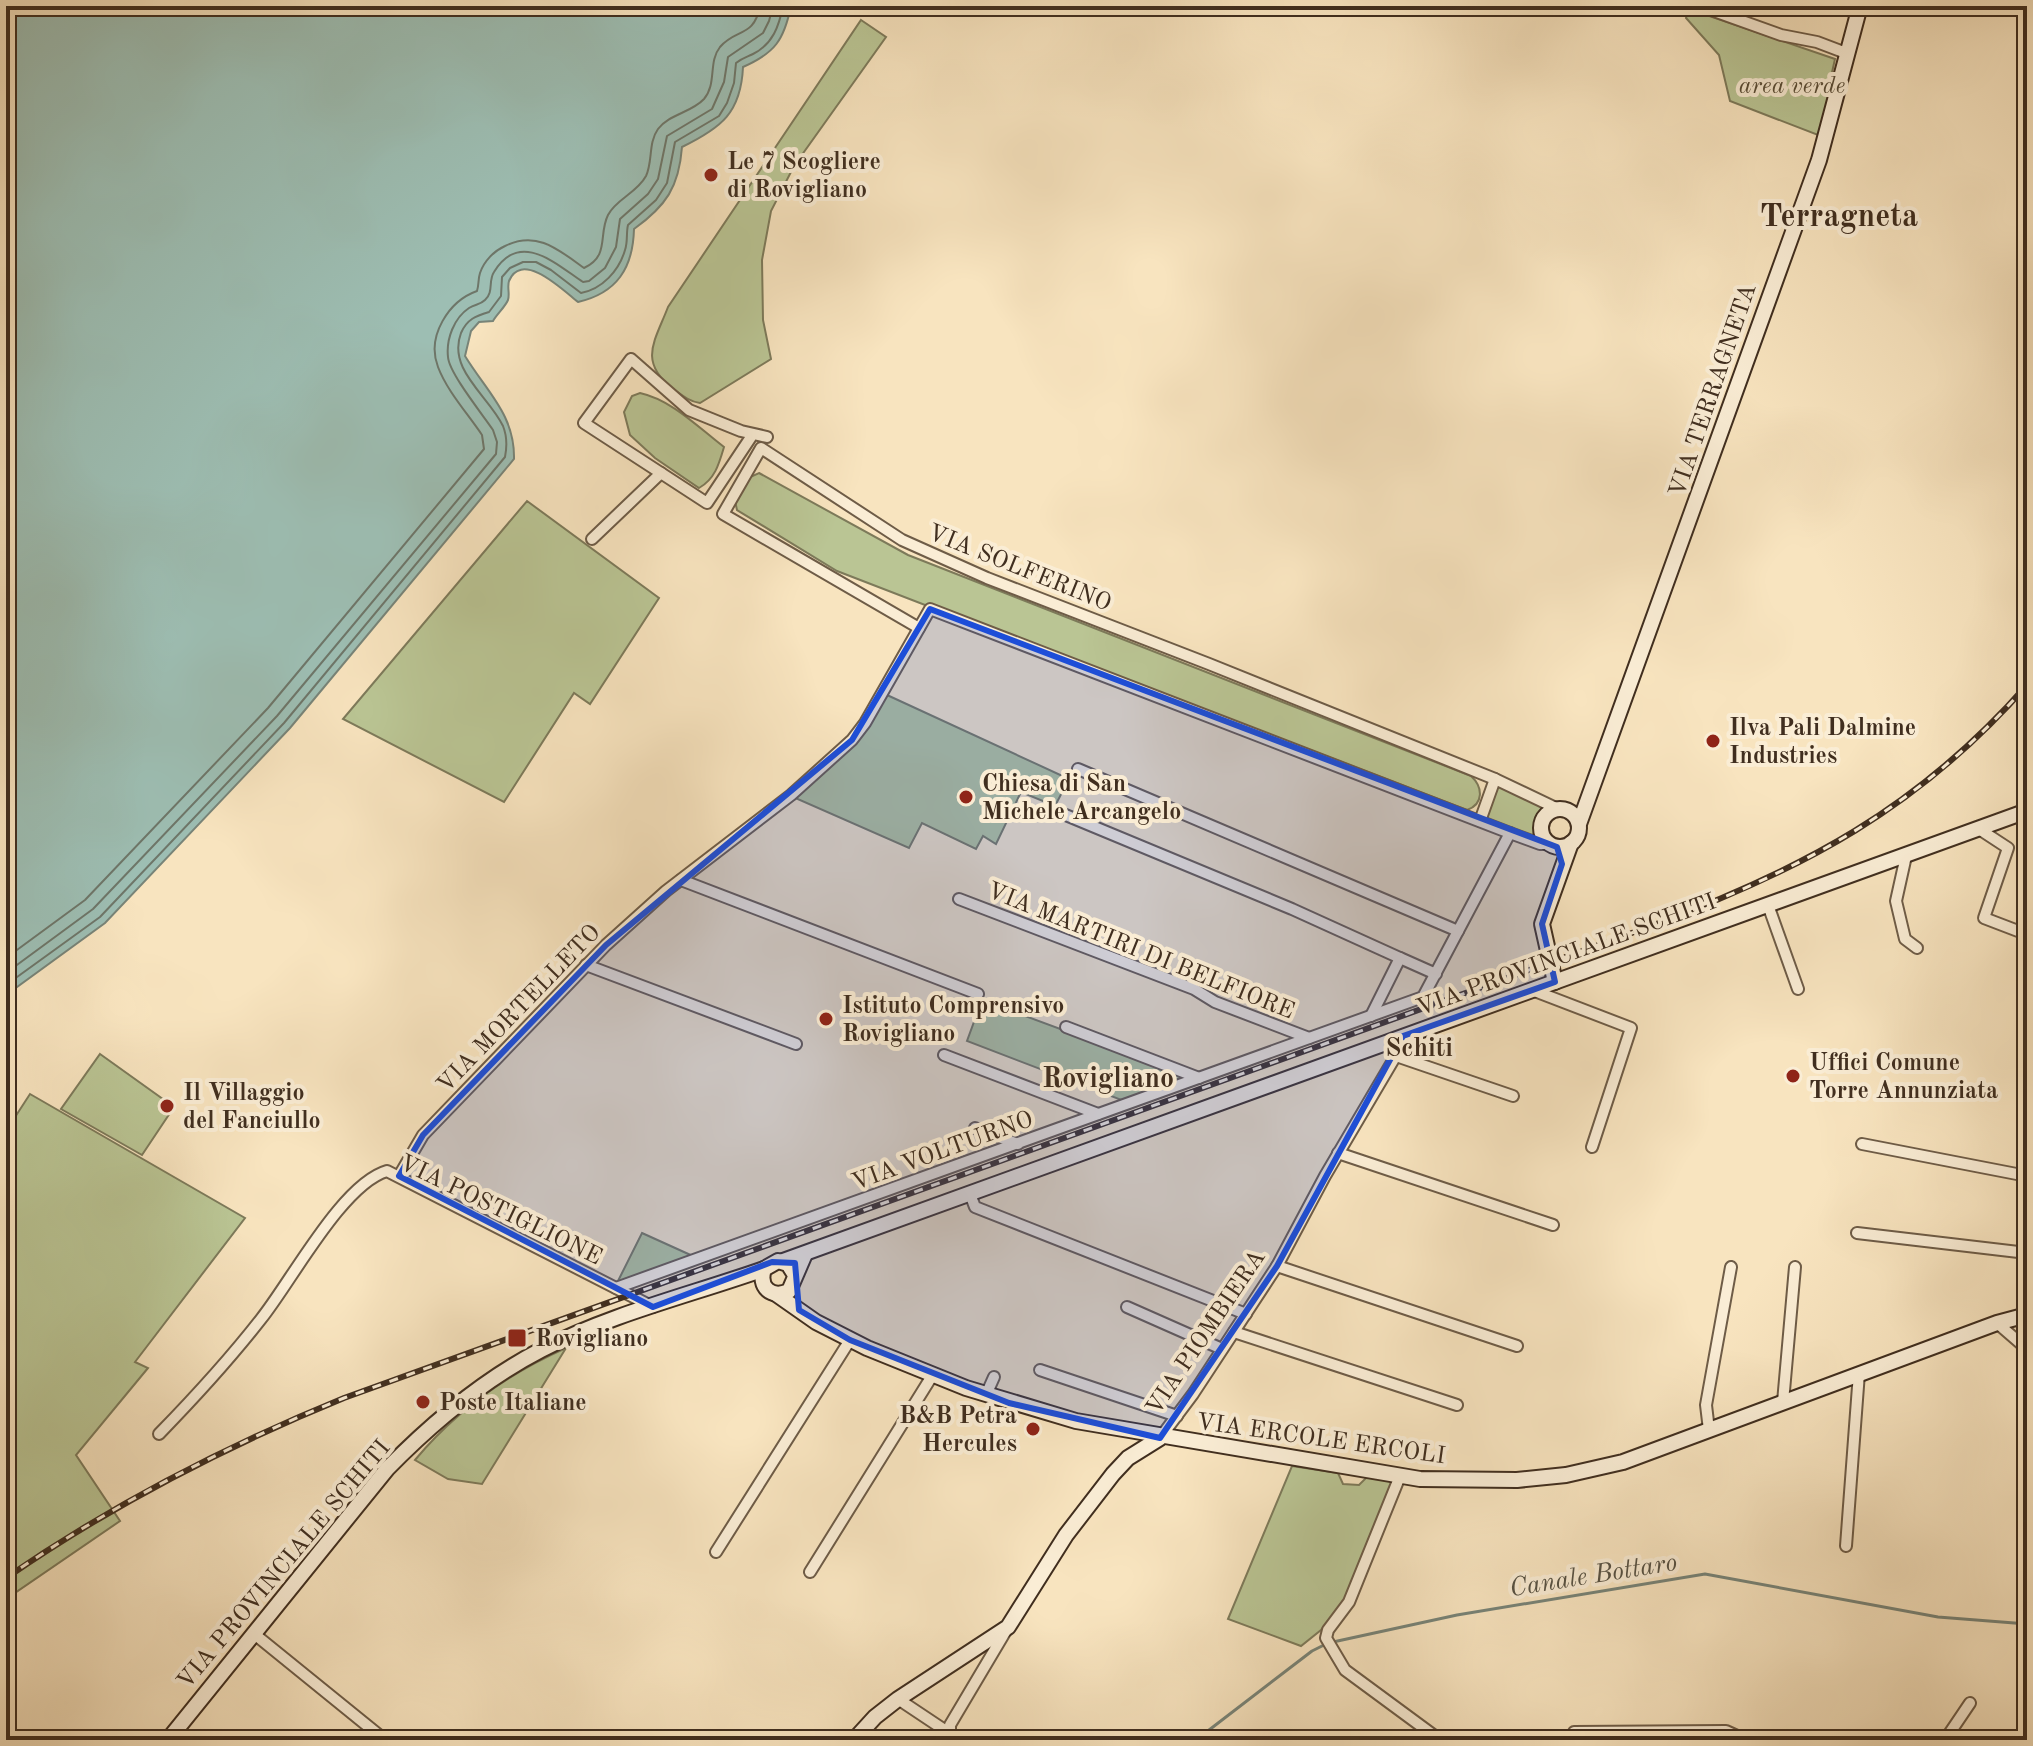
<svg xmlns="http://www.w3.org/2000/svg" width="2033" height="1746" viewBox="0 0 2033 1746" font-family="'Old Standard TT',serif">
  <style>
    .green { fill: #bac594; stroke: #7d7a5a; stroke-width: 2 }
    .water { fill: #9dbeb3; stroke: #788478; stroke-width: 2 }
    .lines { fill: none; stroke-linecap: round; stroke-linejoin: round }
    .shore { stroke: #6e7669; stroke-width: 2 }
    .stream { stroke: #788478; stroke-width: 3 }
    .street-casing { stroke: #6e5c47; stroke-width: 14 }
    .secondary-casing { stroke: #402e1f; stroke-width: 18 }
    .street { stroke: #faedd5; stroke-width: 10 }
    .secondary { stroke: #faedd5; stroke-width: 14 }
    .rail-casing { stroke: #402e1f; stroke-width: 6 }
    .rail { stroke: #faedd5; stroke-width: 3; stroke-dasharray: 9; stroke-linecap: butt }
    .marked { fill: #1d4ed8; fill-opacity: 0.2; stroke: #1d4ed8; stroke-width: 6; stroke-linejoin: round }
    .poi-dot { fill: #8f2418; stroke: #faedd5; stroke-width: 3 }
    .labels { text-anchor: middle; stroke-width: 8; stroke-linejoin: round; paint-order: stroke }
    .park-label { font-size: 24px; font-style: italic; fill: #584c36; stroke: #faedd5 }
    .poi-label { font-size: 24px; font-weight: bold; fill: #402e1f; stroke: #faedd5; text-anchor: start }
    .street-label { font-size: 24px; fill: #402e1f; stroke: #faedd5 }
    .neighbourhood-label { font-size: 26px; font-weight: bold; fill: #402e1f; stroke: #faedd5 }
    .water-label { font-size: 26px; font-style: italic; fill: #575244; stroke: #faedd5 }
    .quarter-label { font-size: 28px; font-weight: bold; fill: #402e1f; stroke: #faedd5 }
    .district-label { font-size: 32px; font-weight: bold; fill: #402e1f; stroke: #faedd5 }
  </style>
  <rect width="100%" height="100%" fill="#f8e4bf"/>
  <filter id="stains"><feTurbulence type="fractalNoise" baseFrequency=".0025" numOctaves="4"/><feColorMatrix values="0 0 0 0 .2 0 0 0 0 .09 0 0 0 0 .02 0 0 0 .5 -.17"/></filter>
  <radialGradient id="worn" r=".72"><stop offset=".6" stop-color="#630" stop-opacity="0"/><stop offset="1" stop-color="#630" stop-opacity=".3"/></radialGradient>
  <g class="green">
    <path d="M1689 9 1835 59 1831 77 1833 82 1818 135 1730 101 1719 55 1686 18Z"/>
    <path d="M861 20 886 37 794 166 771 211 762 260 763 320 771 359 700 403C688 401 682 395 672 388 638 361 655 341 668 307Z"/>
    <path d="M640 393C672 400 699 428 724 447 719 464 715 479 699 488L655 458 630 435 624 412 632 396Z"/>
    <path d="M759 473 908 555 1471 776C1483 787 1484 804 1467 810L935 606 925 605 837 571 737 510 735 501 748 478Z"/>
    <path d="M527 501 659 598 590 704 574 693 504 802 343 719Z"/>
    <path d="M887 695 1069 779 1055 806 1021 792 996 844 983 836 976 849 922 823 909 848 793 797 848 750 865 732Z"/>
    <path d="M1495 779 1553 810 1541 823 1542 835 1549 844 1480 821Z"/>
    <path d="M982 1000 1190 1077 1124 1101 967 1041Z"/>
    <path d="M100 1054 174 1107 142 1155 61 1109Z"/>
    <path d="M30 1094 245 1218 135 1362 148 1368 76 1455 120 1521 6 1599V1131Z"/>
    <path d="M642 1233 695 1257 625 1282 618 1281Z"/>
    <path d="M566 1348 482 1484 448 1479 415 1460C456 1411 507 1374 566 1348Z"/>
    <path d="M1292 1466 1338 1473 1343 1484 1359 1485 1368 1476 1391 1480 1392 1485 1345 1602 1321 1630 1301 1646 1228 1619Z"/>
  </g>
  <path class="water" d="M6 6H791C784 40 775 53 743 67 741 113 721 128 682 147 679 187 666 206 634 229 633 268 617 293 578 302 565 292 522 249 509 281 507 287 510 294 508 300 505 307 497 314 493 321L479 322 471 331 465 356C487 392 515 415 514 459L290 728 105 923 6 995Z"/>
  <g class="lines">
    <g class="shore">
      <path d="M6 958 85 900 268 708 484 449 482 435C468 414 447 391 438 367 426 336 449 301 477 291 479 285 478 279 480 273 484 261 494 251 505 246 537 230 559 250 584 268 610 256 598 235 608 215 616 199 637 193 646 176 653 161 648 143 658 129 669 114 691 113 704 99 717 84 708 62 720 47 736 28 754 38 760 6"/>
      <path d="M6 973 93 909 277 716 496 454 497 442 493 430C483 415 449 373 448 357 446 339 454 318 469 308 475 304 480 305 485 300 494 292 488 281 494 272 520 229 557 265 583 282L589 281 605 268 616 247 620 219 648 194 658 179 667 136 712 109 724 82 728 57 763 33 769 21 773 6"/>
      <path d="M6 985 100 917 284 723 505 457C507 447 507 436 503 426 489 396 447 370 461 333 467 319 476 316 489 312L501 296 502 277 510 268 523 262H536L551 270 581 293C602 289 619 271 625 250 628 242 626 233 628 225L656 200 667 183 675 142 719 116 727 103 734 83 736 63C742 58 747 57 753 54 773 44 779 26 783 6"/>
    </g>
    <g class="stream">
      <path d="M1333 1642 1457 1615 1705 1574 1938 1617 2027 1624"/>
      <path d="M1196 1740 1312 1651 1326 1644"/>
    </g>
    <defs>
      <g id="street">
        <path d="M1700 6 1781 35 1817 42 1846 53"/>
        <path d="M753 434 707 503 584 423 631 359 689 410 741 431 767 437"/>
        <path d="M592 539 661 473"/>
        <path d="M919 628 723 514 761 448 902 540 987 578 1209 664 1495 779 1558 809"/>
        <path d="M1078 769 1458 931"/>
        <path d="M1056 811 1292 909 1400 958 1371 1016"/>
        <path d="M1480 821 1495 779"/>
        <path d="M1979 829 2008 848 1984 918 2018 931"/>
        <path d="M1906 856 1896 901 1905 939 1917 948"/>
        <path d="M681 880 978 994"/>
        <path d="M959 899 1194 989 1215 1002 1309 1038"/>
        <path d="M1768 905 1798 989"/>
        <path d="M1400 958 1436 974"/>
        <path d="M586 965 796 1044"/>
        <path d="M1532 990 1631 1028 1592 1147"/>
        <path d="M1066 1027 1199 1078"/>
        <path d="M944 1055 1098 1114"/>
        <path d="M1396 1056 1513 1096"/>
        <path d="M975 1128 1018 1144"/>
        <path d="M1862 1144 2027 1176"/>
        <path d="M1338 1153 1553 1225"/>
        <path d="M399 1176 423 1135 606 945 666 891 791 795 852 740 865 723 930 609 1510 833 1540 844H1549"/>
        <path d="M970 1194 975 1207 1246 1314"/>
        <path d="M1857 1233 2027 1253"/>
        <path d="M1277 1266 1517 1346"/>
        <path d="M616 1288 1423 997 1510 833"/>
        <path d="M1127 1307 1222 1349"/>
        <path d="M1997 1323 2027 1349"/>
        <path d="M1234 1332 1457 1405"/>
        <path d="M1040 1370 1177 1416"/>
        <path d="M986 1395 994 1377"/>
        <path d="M1783 1402 1795 1267"/>
        <path d="M1709 1430 1706 1405 1731 1267"/>
        <path d="M159 1434C195 1397 229 1360 261 1319 291 1282 342 1184 387 1171L653 1307"/>
        <path d="M1160 1438 1193 1394 1277 1266 1325 1176 1401 1047 1403 1036"/>
        <path d="M1400 1476 1349 1602 1328 1630 1326 1638 1345 1670 1440 1740"/>
        <path d="M1846 1546 1859 1373"/>
        <path d="M716 1552 850 1340"/>
        <path d="M810 1572 932 1376"/>
        <path d="M253 1633 385 1740"/>
        <path d="M898 1699 949 1733"/>
        <path d="M1574 1732 1726 1731 1746 1740"/>
        <path d="M950 1740V1725L1007 1629"/>
        <path d="M1945 1740 1970 1703"/>
      </g>
      <g id="secondary">
        <circle cx="1560" cy="828" r="19"/>
        <path d="M1579 824 1819 160 1860 6"/>
        <path d="M1555 982 1542 924 1571 843"/>
        <path d="M783 1261 2027 811"/>
        <path d="M795 1275 788 1264 778 1261 764 1269C758 1287 771 1299 789 1291L805 1254"/>
        <path d="M776 1294 816 1322 867 1348 966 1388 1076 1421 1420 1479 1517 1480 1566 1475 1623 1462 1997 1323 2027 1315"/>
        <path d="M168 1740 387 1469C432 1423 483 1380 541 1350 611 1314 690 1295 764 1269"/>
        <path d="M854 1740 875 1717 898 1699 1008 1627 1066 1535 1113 1474 1128 1458 1160 1438"/>
      </g>
    </defs>
    <use href="#street" class="street-casing"/>
    <use href="#secondary" class="secondary-casing"/>
    <use href="#street" class="street"/>
    <use href="#secondary" class="secondary"/>
    <defs>
      <path id="rail" d="M6 1578C112 1505 224 1447 344 1398L1651 926C1802 870 1919 808 2027 685"/>
    </defs>
    <use href="#rail" class="rail-casing"/>
    <use href="#rail" class="rail"/>
  </g>
  <path class="marked" d="M930 609 1557 847 1562 864 1542 924 1555 982 1403 1036 1277 1266 1160 1438 1009 1403 850 1340 799 1310 795 1263 772 1262 653 1307 399 1176 423 1135 606 945 852 740Z"/>
  <g class="poi-dot">
    <circle cx="711" cy="175" r="8"/>
    <circle cx="1713" cy="741" r="8"/>
    <circle cx="966" cy="797" r="8"/>
    <circle cx="826" cy="1019" r="8"/>
    <circle cx="1793" cy="1076" r="8"/>
    <circle cx="167" cy="1106" r="8"/>
    <rect x="507" y="1328" width="20" height="20" rx="4"/>
    <circle cx="423" cy="1402" r="8"/>
    <circle cx="1033" cy="1429" r="8"/>
  </g>
  <g class="labels">
    <g class="park-label">
      <text x="1792" y="93">area verde</text>
    </g>
    <g class="poi-label">
      <text x="727" y="169">Le 7 Scogliere<tspan x="727" dy="28">di Rovigliano</tspan></text>
      <text x="1729" y="735">Ilva Pali Dalmine<tspan x="1729" dy="28">Industries</tspan></text>
      <text x="982" y="791">Chiesa di San<tspan x="982" dy="28">Michele Arcangelo</tspan></text>
      <text x="842" y="1013">Istituto Comprensivo<tspan x="842" dy="28">Rovigliano</tspan></text>
      <text x="1809" y="1070">Uffici Comune<tspan x="1809" dy="28">Torre Annunziata</tspan></text>
      <text x="183" y="1100">Il Villaggio<tspan x="183" dy="28">del Fanciullo</tspan></text>
      <text x="535" y="1346">Rovigliano</text>
      <text x="439" y="1410">Poste Italiane</text>
      <text x="1017" y="1423" text-anchor="end">B&amp;B Petra<tspan x="1017" dy="28">Hercules</tspan></text>
    </g>
    <g class="street-label">
      <text transform="translate(1712 390) rotate(-71)" y="8">VIA TERRAGNETA</text>
      <text transform="translate(1020 567) rotate(22)" y="8">VIA SOLFERINO</text>
      <text transform="translate(1141 950) rotate(22)" y="8">VIA MARTIRI DI BELFIORE</text>
      <text transform="translate(1566 954) rotate(-20)" y="8">VIA PROVINCIALE SCHITI</text>
      <text transform="translate(518 1008) rotate(-46)" y="8">VIA MORTELLETO</text>
      <text transform="translate(942 1150) rotate(-20)" y="8">VIA VOLTURNO</text>
      <text transform="translate(501 1209) rotate(26)" y="8">VIA POSTIGLIONE</text>
      <text transform="translate(1205 1332) rotate(-56)" y="8">VIA PIOMBIERA</text>
      <text transform="translate(1321 1438) rotate(8)" y="8">VIA ERCOLE ERCOLI</text>
      <text transform="translate(283 1564) rotate(-50)" y="8">VIA PROVINCIALE SCHITI</text>
    </g>
    <g class="neighbourhood-label">
      <text x="1419" y="1056">Schiti</text>
    </g>
    <g class="water-label">
      <text transform="translate(1593 1574) rotate(-9)" y="9">Canale Bottaro</text>
    </g>
    <g class="quarter-label">
      <text x="1108" y="1087">Rovigliano</text>
    </g>
    <g class="district-label">
      <text x="1839" y="226">Terragneta</text>
    </g>
  </g>
  <rect width="2033" height="1746" fill="none" stroke="#f8e4bf" stroke-width="32"/>
  <rect x="8" y="8" width="2017" height="1730" fill="none" stroke="#402e1f" stroke-width="4"/>
  <rect x="16" y="16" width="2001" height="1714" fill="none" stroke="#402e1f" stroke-width="2"/>
  <rect width="100%" height="100%" filter="url(#stains)"/>
  <rect width="100%" height="100%" fill="url(#worn)"/>
</svg>
